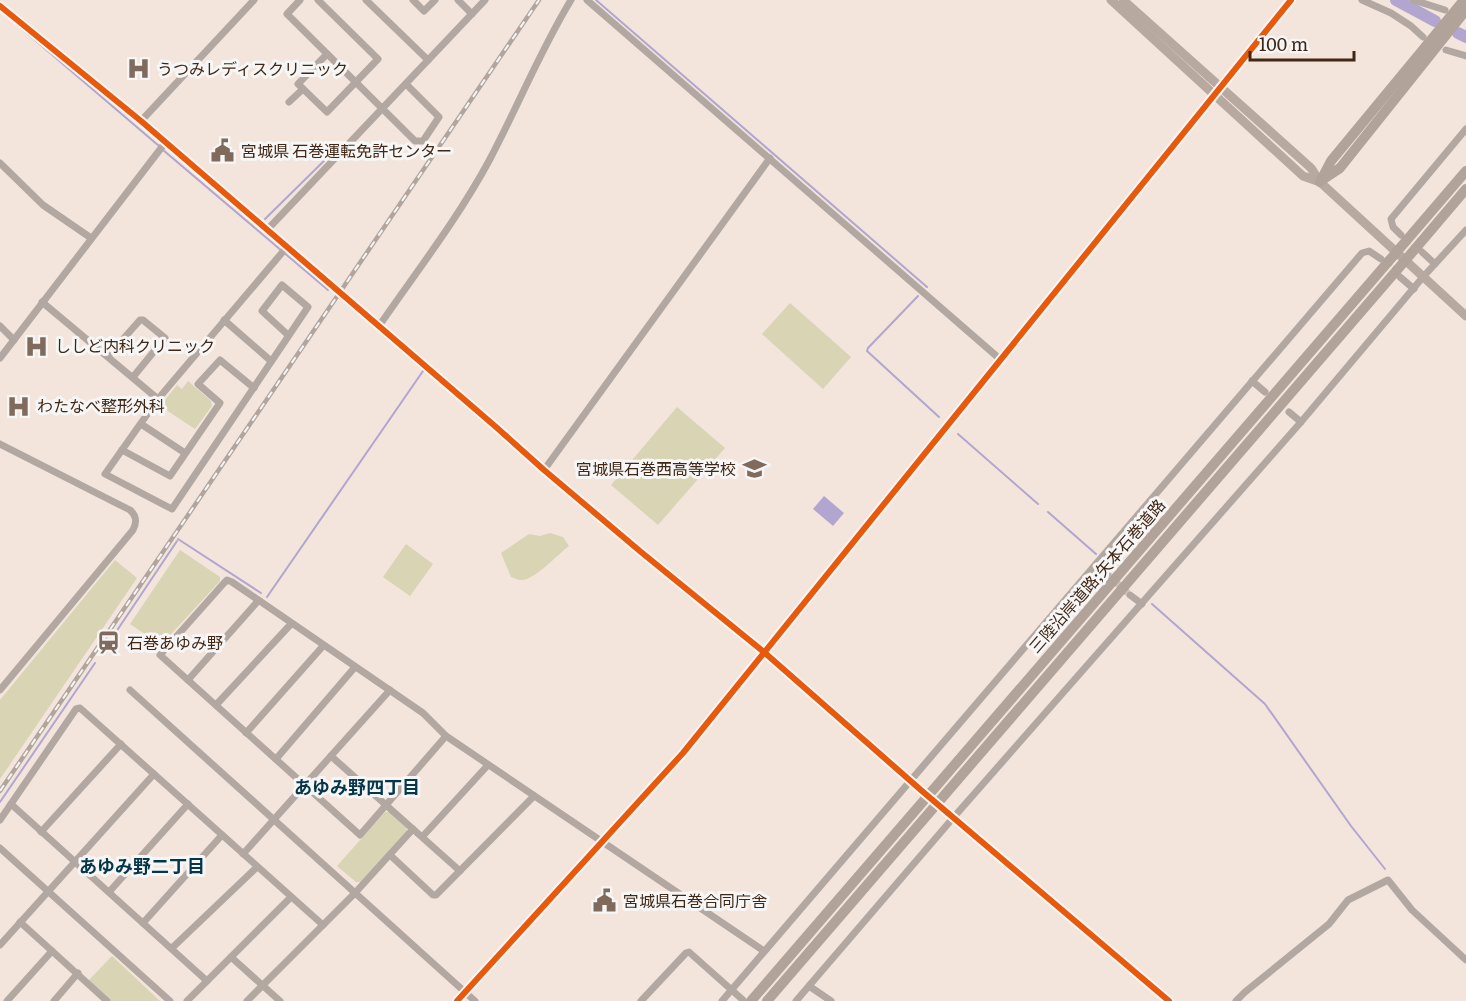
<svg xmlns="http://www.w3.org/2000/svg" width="1466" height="1001" viewBox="0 0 1466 1001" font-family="Literata,'Noto Sans JP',serif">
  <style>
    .green { fill: #d8d4b4 }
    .water { fill: #b2a5cf }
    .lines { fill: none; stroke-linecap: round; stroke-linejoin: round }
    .stream { stroke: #b2a5cf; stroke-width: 2 }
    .river { stroke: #b2a5cf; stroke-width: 12 }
    .minor-tunnel { stroke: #d0bfb4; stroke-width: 7; stroke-dasharray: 7 3.5; stroke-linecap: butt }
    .minor { stroke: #b3a8a1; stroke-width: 7 }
    .major { stroke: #b8a9a0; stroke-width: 9 }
    .highway { stroke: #b1a399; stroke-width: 10 }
    .rail-casing { stroke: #b1a59e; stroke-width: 4.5 }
    .rail { stroke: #f6f6f6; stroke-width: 2; stroke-dasharray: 7; stroke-linecap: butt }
    .highway-bridge { stroke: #b1a399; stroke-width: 10 }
    .cycleway-casing { stroke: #f6f6f6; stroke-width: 10 }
    .cycleway { stroke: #e8590c; stroke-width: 6 }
    .labels { text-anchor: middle; stroke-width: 6; stroke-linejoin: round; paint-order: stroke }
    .poi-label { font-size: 16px; fill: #412715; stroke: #f6f6f6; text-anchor: start }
    .street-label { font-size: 16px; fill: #412715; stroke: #f6f6f6 }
    .neighbourhood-label { font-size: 18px; font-weight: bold; fill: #06364a; stroke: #f6f6f6 }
  </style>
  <rect width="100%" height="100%" fill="#f4e5dc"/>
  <g class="green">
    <path d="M790 303 851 357 823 389 762 334Z"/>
    <path d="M188 381 211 401 212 406 195 429 160 406 177 385 182 389Z"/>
    <path d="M677 407 725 448 658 525 611 485Z"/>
    <path d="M550 533 563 537 569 546C558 554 534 581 521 580 518 580 515 578 511 577L501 553 529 534 540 536Z"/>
    <path d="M406 544 433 564 410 596 383 577Z"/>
    <path d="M180 550 220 577V581L161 645 130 624Z"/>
    <path d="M115 560 137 578 0 779V700Z"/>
    <path d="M385 812H390L406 826 407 831 361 882H356L337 866Z"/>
    <path d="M112 956 160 1001H111L89 980Z"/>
  </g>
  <path class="water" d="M824 496 844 513 833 526 813 509Z"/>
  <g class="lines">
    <g class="stream">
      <path d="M596 0 927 287"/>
      <path d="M8 17 159 146"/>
      <path d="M163 150 328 290"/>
      <path d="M265 219 335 150"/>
      <path d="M918 296 868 348 867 351 939 417"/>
      <path d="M958 434 1038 504"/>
      <path d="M1048 512 1096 554"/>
      <path d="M178 539 261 593"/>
      <path d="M267 597 423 371"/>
      <path d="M1152 604 1265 704 1351 826 1385 869"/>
      <path d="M116 632 177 541"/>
      <path d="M0 802 95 663"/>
    </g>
    <g class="river">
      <path d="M1396 0 1435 21"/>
      <path d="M1458 33 1466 37"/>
    </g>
    <path class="minor-tunnel" d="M1107 574 1130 595"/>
    <g class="minor">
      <path d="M300 0 287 14 415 141H423L439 117 406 84"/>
      <path d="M318 0 378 59 327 112 298 84 327 54"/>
      <path d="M366 0 428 60"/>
      <path d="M413 0 424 11 435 0"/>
      <path d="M458 0 472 14"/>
      <path d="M587 0 1001 360"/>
      <path d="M1362 0 1391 13 1411 26 1423 37"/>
      <path d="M1413 0 1445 10"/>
      <path d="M0 6 141 121 496 427C634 552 786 663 922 791"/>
      <path d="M1446 50 1466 56"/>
      <path d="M289 102 303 89"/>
      <path d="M141 121 254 0"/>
      <path d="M0 163 43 205 91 238"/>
      <path d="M267 230 485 0"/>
      <path d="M1401 235 1393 227 1391 219 1466 129"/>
      <path d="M286 248 158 399 105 474 172 509 308 307 282 285 262 311 288 335"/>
      <path d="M1422 252 1435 264"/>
      <path d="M1400 277 1414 289"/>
      <path d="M42 302 158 399"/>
      <path d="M224 320 271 361"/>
      <path d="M0 326 14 340"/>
      <path d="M379 326C417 271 459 217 490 159 518 106 540 51 571 0"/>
      <path d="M108 356 140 320H143L165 338 133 377"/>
      <path d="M0 358 165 143"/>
      <path d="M1252 381 1265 392"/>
      <path d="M1289 412 1301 422"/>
      <path d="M141 424 185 453"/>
      <path d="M0 444 130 510C137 516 137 522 133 530L0 690"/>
      <path d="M122 450 170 476 220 403 198 384 220 360 254 388"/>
      <path d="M544 470 770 158"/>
      <path d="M1096 564 1107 574"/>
      <path d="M1130 595 1142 604"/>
      <path d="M188 680 258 601"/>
      <path d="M130 690 475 1001"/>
      <path d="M216 705 291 624"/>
      <path d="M246 733 323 646"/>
      <path d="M446 736 360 835 160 655 224 583 227 580 232 582 423 713 446 736 764 951"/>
      <path d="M331 756 460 871"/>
      <path d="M276 759 355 667"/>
      <path d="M11 804 207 981"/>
      <path d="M942 808 1169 1001"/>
      <path d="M0 820 76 709 80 708 323 925"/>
      <path d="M41 832 121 744"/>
      <path d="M423 836 488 765"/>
      <path d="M0 848 170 1001"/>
      <path d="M243 854 390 690"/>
      <path d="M390 855 433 895H436L534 796"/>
      <path d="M109 892 188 804"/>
      <path d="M143 923 222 835"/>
      <path d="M0 945 154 774"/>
      <path d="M172 948 257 867"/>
      <path d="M52 951 107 1001"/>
      <path d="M231 957 280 1001"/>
      <path d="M809 986 831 1001"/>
      <path d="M7 1001 52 951 20 922"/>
      <path d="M54 1001 78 973"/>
      <path d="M187 1001 291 897"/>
      <path d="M247 1001 355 893 413 829"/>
      <path d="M457 1001 683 753 1291 0"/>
      <path d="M641 1001 686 953 689 952 743 1000"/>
      <path d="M722 1001 1362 253 1369 251 1381 259"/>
      <path d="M796 1001 953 818 1301 422 1423 277 1466 230"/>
      <path d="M1236 1001 1245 992 1329 924 1348 900 1388 880 1412 910 1466 960"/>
    </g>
    <g class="major">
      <path d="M1111 0 1303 176 1320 182"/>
      <path d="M1123 0 1311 168 1320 182 1466 316"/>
    </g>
    <g class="highway">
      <path d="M1322 180 1340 168 1466 10"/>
      <path d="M1320 182 1331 161 1464 0"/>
      <path d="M1406 241 1466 171"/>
      <path d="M1415 249 1466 189"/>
      <path d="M751 1001 1388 262"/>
      <path d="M767 1001 1397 270"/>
    </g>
    <defs>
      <path id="rail" d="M0 791 539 0"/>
    </defs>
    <use href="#rail" class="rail-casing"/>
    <use href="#rail" class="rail"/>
    <g class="highway-bridge">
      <path d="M1388 262 1406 241"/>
      <path d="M1397 270 1415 249"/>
    </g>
    <defs>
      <g id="cycleway">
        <path d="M0 6 141 121 496 427 544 470 641 552 765 653 922 791 1169 1001"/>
        <path d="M457 1001 683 753 1291 0"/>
      </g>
    </defs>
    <use href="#cycleway" class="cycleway-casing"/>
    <use href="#cycleway" class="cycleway"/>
  </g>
  <defs>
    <symbol id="hospital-bare" viewBox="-9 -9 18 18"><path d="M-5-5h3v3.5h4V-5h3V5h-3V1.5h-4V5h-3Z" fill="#806a5b" stroke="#f6f6f6" stroke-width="2.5" paint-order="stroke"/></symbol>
    <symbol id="civic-bare" viewBox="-9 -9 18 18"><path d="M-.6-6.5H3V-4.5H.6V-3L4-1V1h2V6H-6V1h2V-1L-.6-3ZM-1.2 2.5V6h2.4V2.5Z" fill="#806a5b" stroke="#f6f6f6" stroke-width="2.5" paint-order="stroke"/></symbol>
    <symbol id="school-bare" viewBox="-9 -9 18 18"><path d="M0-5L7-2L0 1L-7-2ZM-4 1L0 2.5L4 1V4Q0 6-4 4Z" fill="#806a5b" stroke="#f6f6f6" stroke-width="2.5" paint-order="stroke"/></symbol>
    <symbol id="station-bare" viewBox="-9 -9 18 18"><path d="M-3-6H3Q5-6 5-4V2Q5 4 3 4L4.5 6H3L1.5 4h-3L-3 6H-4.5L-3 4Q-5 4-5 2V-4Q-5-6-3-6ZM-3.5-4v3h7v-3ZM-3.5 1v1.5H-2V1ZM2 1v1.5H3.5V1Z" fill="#806a5b" stroke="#f6f6f6" stroke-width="2.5" paint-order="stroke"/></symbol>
  </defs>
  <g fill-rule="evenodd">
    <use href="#hospital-bare" x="122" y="52" width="33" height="33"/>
    <use href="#civic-bare" x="206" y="134" width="33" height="33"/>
    <use href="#hospital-bare" x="20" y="330" width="33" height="33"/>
    <use href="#hospital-bare" x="2" y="390" width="33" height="33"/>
    <use href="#school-bare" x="738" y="452" width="33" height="33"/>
    <use href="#station-bare" x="92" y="626" width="33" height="33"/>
    <use href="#civic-bare" x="588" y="884" width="33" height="33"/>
  </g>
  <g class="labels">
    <g class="poi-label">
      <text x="157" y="75">うつみレディスクリニック</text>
      <text x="241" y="157">宮城県 石巻運転免許センター</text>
      <text x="55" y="352">ししど内科クリニック</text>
      <text x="37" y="412">わたなべ整形外科</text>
      <text x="736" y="475" text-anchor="end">宮城県石巻西高等学校</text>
      <text x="127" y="649">石巻あゆみ野</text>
      <text x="623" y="907">宮城県石巻合同庁舎</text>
    </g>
    <g class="street-label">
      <text transform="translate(1097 576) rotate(-49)" y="6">三陸沿岸道路;矢本石巻道路</text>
    </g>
    <g class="neighbourhood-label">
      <text x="357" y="794">あゆみ野四丁目</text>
      <text x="142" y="873">あゆみ野二丁目</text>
    </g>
  </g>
  <path d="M1250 51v9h104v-9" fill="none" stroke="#412715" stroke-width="3"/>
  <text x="1259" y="51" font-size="18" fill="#412715" stroke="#f6f6f6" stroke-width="4.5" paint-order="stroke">100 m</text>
</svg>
